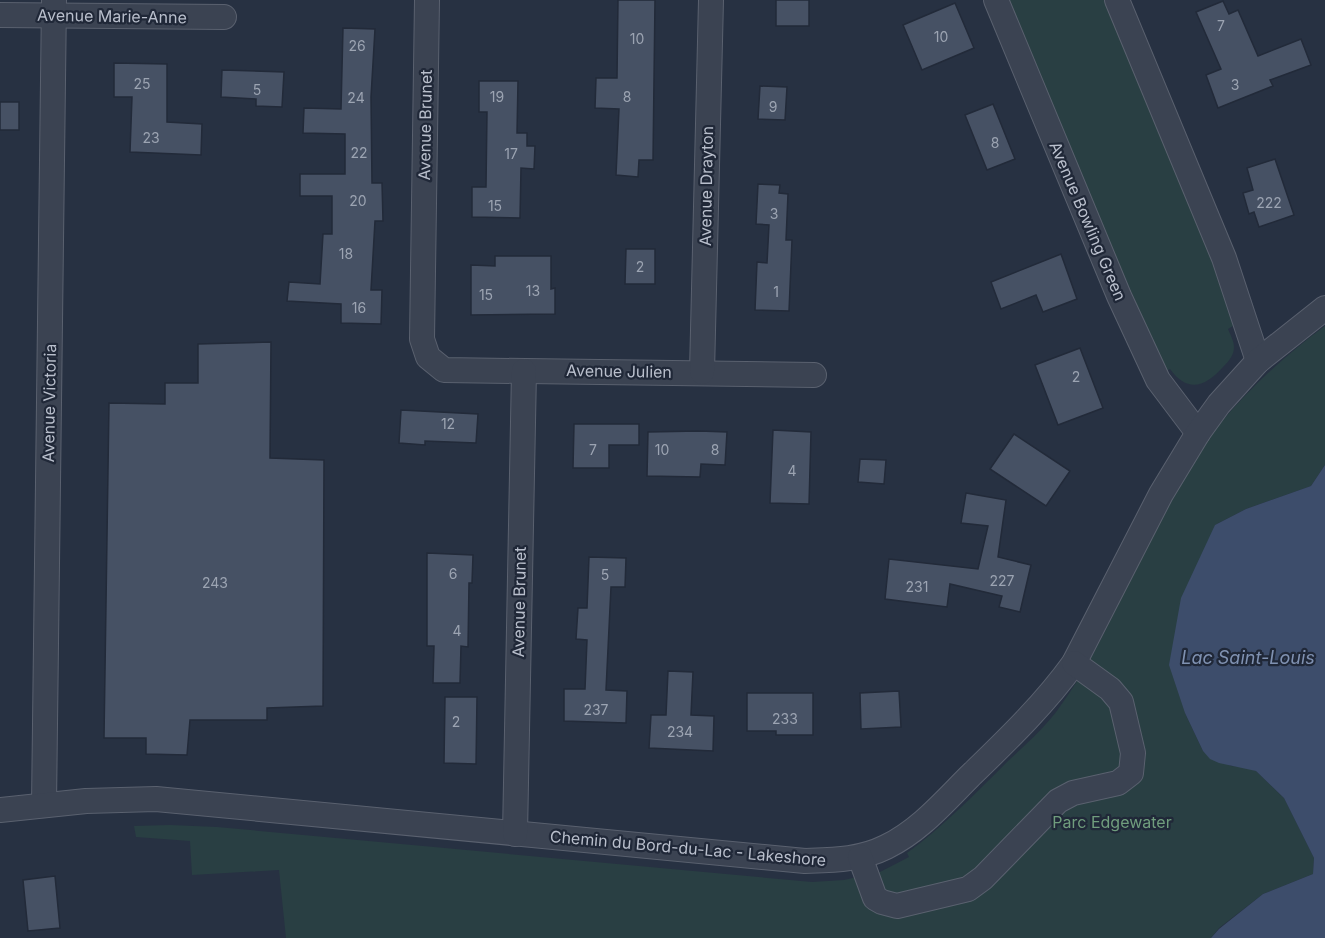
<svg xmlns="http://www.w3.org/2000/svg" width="1325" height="938" viewBox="0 0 1325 938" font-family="Inter,sans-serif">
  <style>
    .green { fill: #293f43 }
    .water { fill: #3d4d6b }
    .building { fill: #465164; stroke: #222a39; stroke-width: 1.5 }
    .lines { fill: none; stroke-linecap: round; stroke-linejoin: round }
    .minor-casing { stroke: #5a616f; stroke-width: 26 }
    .minor { stroke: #3b4352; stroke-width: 24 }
    .labels { text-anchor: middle; stroke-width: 4.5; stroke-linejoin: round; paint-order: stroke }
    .number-label { font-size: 14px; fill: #9ca4b2 }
    .street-label { font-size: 16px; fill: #b9bfcc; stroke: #202838 }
    .park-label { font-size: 16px; fill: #709d7d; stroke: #202838 }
    .water-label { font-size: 18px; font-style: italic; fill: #8092b2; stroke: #202838 }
  </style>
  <rect width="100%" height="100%" fill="#273142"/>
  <g class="green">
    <path d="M1006 0H1105L1202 231 1233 326 1228 329C1230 334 1234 341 1234 347 1234 355 1229 361 1223 367 1206 386 1188 394 1170 369L1166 371 1096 212Z"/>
    <path d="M1325 326V465L1311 486 1246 509 1215 525 1185 713 1203 751 1231 766 1246 767 1256 771 1284 798 1314 858 1313 874 1263 894 1219 928 1211 938H286L279 870 192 875 190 841 136 837 134 826 170 825 217 827 812 882 844 880 880 872 909 857 907 853C944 826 976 793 1008 761 1026 744 1047 726 1061 705 1109 639 1135 559 1175 488 1212 424 1266 369 1325 326Z"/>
  </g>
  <path class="water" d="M1325 465V938H1211L1219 929 1263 894 1313 874 1314 858 1284 798 1256 771 1219 763 1210 759 1203 751 1185 713 1169 665 1181 598 1215 525 1246 509 1311 486Z"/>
  <g class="building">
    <path d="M618 0H655L653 160H639L638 177 616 175 619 109 595 108 596 78H617Z"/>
    <rect x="776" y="0" width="33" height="26"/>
    <path d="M1223 1 1229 14 1238 10 1258 56 1301 39 1311 65 1270 80 1273 86 1218 108 1206 75 1221 69 1196 12Z"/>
    <path d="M955 3 974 48 922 70 903 25Z"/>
    <path d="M343 28 375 29 371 97 372 183H382L383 221H375L371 290H382L381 324 341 323V304L287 301 289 282 320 284 323 234H332V196H300V174H345V134L303 133 304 108 341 109Z"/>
    <path d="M114 63 167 64V122L202 124 201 155 130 152 132 97H114Z"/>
    <path d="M222 70 284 72 282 107 256 106V99L221 97Z"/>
    <path d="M479 81H518L517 133H527V146H535L534 169 521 168 520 218 472 217V187H486L487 112H479Z"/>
    <path d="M760 86 787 87 785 120 758 119Z"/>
    <rect x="0" y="102" width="19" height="28"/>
    <path d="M993 104 1015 159 987 170 965 115Z"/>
    <path d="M1275 159 1294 215 1259 227 1254 212 1249 214 1243 193 1253 190 1247 168Z"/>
    <path d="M758 184 780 185 779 193 788 194 786 240H792L789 311 755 310 757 262 767 263 769 225 756 224Z"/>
    <path d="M626 249H655V284H625Z"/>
    <path d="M1061 254 1077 299 1043 312 1036 295 1001 309 991 282Z"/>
    <path d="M495 256H551V289L555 288V314L471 315V265L495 266Z"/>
    <path d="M271 342 270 458 324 460 323 706 267 708V720H190L187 755 146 754V738H104L109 403 165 404V383H198V344Z"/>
    <path d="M1080 348 1103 408 1058 425 1035 365Z"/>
    <path d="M401 410 478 414 476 443 425 441V445L399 443Z"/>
    <path d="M574 424H639V445H609V468H573Z"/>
    <path d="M773 430 811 432 809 504 770 503Z"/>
    <path d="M699 431 727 432 725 465 701 464 700 477 647 476 648 432Z"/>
    <path d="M1014 434 1070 471 1046 506 990 469Z"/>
    <path d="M860 459 886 460 884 484 858 482Z"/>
    <path d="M966 493 1006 500 998 557 1031 565 1020 612 999 607 1002 596 950 584 947 607 885 599 889 559 978 569 988 526 961 523Z"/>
    <path d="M427 553 473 555 472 583H469L468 647 461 646 460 683H433L434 646H427Z"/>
    <path d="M589 557 626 558 625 587H611L606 690 627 691 626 723 564 721V689H585L587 640 576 639 578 608H587Z"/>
    <path d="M668 671 693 672 691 715 714 716 713 751 649 748 651 715H666Z"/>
    <path d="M899 691 901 727 861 729 860 693Z"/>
    <path d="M747 693H813V735H776V731H747Z"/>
    <path d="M445 697H477L476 764 444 763Z"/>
    <path d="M55 876 60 928 28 931 23 880Z"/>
  </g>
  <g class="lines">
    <defs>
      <g id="minor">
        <path d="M427 0 422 339 428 357 444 370 814 375"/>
        <path d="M996 0 1119 296 1158 380 1198 433"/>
        <path d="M1117 0 1224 258 1258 361"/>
        <path d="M0 15 224 17"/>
        <path d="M702 372 711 0"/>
        <path d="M44 805 54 0"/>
        <path d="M0 810 86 801 156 799 805 861C833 860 860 860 886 847 919 831 943 803 969 777 1006 741 1043 706 1074 663L1161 494 1198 433 1219 404 1258 361 1325 308"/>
        <path d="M515 834 524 371"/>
        <path d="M860 857 875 898 882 902 897 906 968 889 983 878 1058 801 1073 793 1118 783 1131 773 1133 753 1121 702 1110 689 1074 663"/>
      </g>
    </defs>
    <use href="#minor" class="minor-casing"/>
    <use href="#minor" class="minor"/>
  </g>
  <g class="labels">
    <g class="number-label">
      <text x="1221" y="31">7</text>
      <text x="941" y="42">10</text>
      <text x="637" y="44">10</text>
      <text x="357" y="51">26</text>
      <text x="142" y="89">25</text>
      <text x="1235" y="90">3</text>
      <text x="257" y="95">5</text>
      <text x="497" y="102">19</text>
      <text x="627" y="102">8</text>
      <text x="356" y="103">24</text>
      <text x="773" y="112">9</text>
      <text x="151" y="143">23</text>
      <text x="995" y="148">8</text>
      <text x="359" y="158">22</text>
      <text x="511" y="159">17</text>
      <text x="358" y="206">20</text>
      <text x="1269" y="208">222</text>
      <text x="495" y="211">15</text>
      <text x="774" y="219">3</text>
      <text x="346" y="259">18</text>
      <text x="640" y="272">2</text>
      <text x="533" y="296">13</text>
      <text x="776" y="297">1</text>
      <text x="486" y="300">15</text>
      <text x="359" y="313">16</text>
      <text x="1076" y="382">2</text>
      <text x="448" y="429">12</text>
      <text x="593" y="455">7</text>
      <text x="662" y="455">10</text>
      <text x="715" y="455">8</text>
      <text x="792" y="476">4</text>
      <text x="453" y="579">6</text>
      <text x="605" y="580">5</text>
      <text x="1002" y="586">227</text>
      <text x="215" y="588">243</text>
      <text x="917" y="592">231</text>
      <text x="457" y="636">4</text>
      <text x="596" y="715">237</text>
      <text x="785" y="724">233</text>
      <text x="456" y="727">2</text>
      <text x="680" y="737">234</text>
    </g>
    <g class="street-label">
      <text transform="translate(112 16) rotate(1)" y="6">Avenue Marie-Anne</text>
      <text transform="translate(425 125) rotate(-89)" y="6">Avenue Brunet</text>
      <text transform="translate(706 186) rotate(-89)" y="6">Avenue Drayton</text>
      <text transform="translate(1088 221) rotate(67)" y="6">Avenue Bowling Green</text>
      <text transform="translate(619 371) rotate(1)" y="6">Avenue Julien</text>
      <text transform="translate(49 403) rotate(-89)" y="6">Avenue Victoria</text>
      <text transform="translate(519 602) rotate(-89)" y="6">Avenue Brunet</text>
      <text transform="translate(688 848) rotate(5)" y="6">Chemin du Bord-du-Lac - Lakeshore</text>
    </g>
    <g class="park-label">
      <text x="1112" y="828">Parc Edgewater</text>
    </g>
    <g class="water-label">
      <text x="1248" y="664">Lac Saint-Louis</text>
    </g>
  </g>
</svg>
